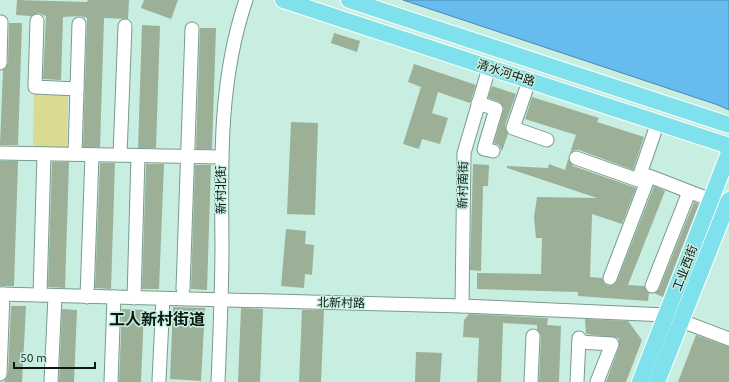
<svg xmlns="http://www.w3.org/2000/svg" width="729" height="382" viewBox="0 0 729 382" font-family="Ubuntu,'Noto Sans SC',sans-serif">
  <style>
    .green { fill: #dada90 }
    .water { fill: #68bbef; stroke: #4c8aad }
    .building { fill: #9bb096 }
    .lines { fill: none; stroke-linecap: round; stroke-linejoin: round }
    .minor-casing { stroke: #779b8f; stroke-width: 15 }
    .major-casing { stroke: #fff; stroke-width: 18 }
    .minor { stroke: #fff; stroke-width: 13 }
    .major { stroke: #7ee1eb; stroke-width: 16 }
    .labels { text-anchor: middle; stroke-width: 3; stroke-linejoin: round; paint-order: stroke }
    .street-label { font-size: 12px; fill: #091813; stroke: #c8eee2 }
    .district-label { font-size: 16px; font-weight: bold; fill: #091813; stroke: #c8eee2 }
  </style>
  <rect width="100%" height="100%" fill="#c8eee2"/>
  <path class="green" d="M34 92 68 93 67 150 33 149Z"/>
  <path class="water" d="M403 0H729V110L718 105Z"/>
  <g class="building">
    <path d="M17 0 87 2 88 0H129L128 19 104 18 100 147H83L87 18 80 16 63 17 61 80 43 79 46 16 38 13 31 16 16 15Z"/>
    <path d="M144 0H178L171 19 141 8Z"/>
    <path d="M9 23H22L18 145H0L3 70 8 63Z"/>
    <path d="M142 25 160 26 156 148H138Z"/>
    <path d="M200 28H216L212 149H196Z"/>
    <path d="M334 33 360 41 357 52 331 43Z"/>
    <path d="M414 64 476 85 470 103 438 92 432 113 448 118 440 144 422 139 419 149 403 144 421 87 408 82Z"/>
    <path d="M492 86 516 94 505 125 508 134 502 151 499 145 494 143 504 108 499 102 488 98Z"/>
    <path d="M532 97 599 118 597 122 644 137 633 170 579 150H574L570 153 576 135 525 119Z"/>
    <path d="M291 122 318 123 315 215 287 214Z"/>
    <path d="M568 159 573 166 636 188 622 224 592 214 590 277 602 278 604 283 608 286 615 284 617 281 654 186 665 191 628 285 644 286 649 293 648 301 578 296V292L477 289V273L541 274 542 238H536L534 217 537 197 597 198 507 168V166L548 168 549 164 565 170Z"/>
    <path d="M0 161H18V163L14 286H0Z"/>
    <path d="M52 162H69L65 288 48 287Z"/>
    <path d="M100 163H115L111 289 95 288Z"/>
    <path d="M146 164H164L159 289H142Z"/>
    <path d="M473 164 489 165 488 186H483L481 271 470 270Z"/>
    <path d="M195 165H211L207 290 191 289Z"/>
    <path d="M694 202 699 204 663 297 654 293 659 289Z"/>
    <path d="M286 229 306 231 305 244 314 245 312 275 305 274 304 288 281 286Z"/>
    <path d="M11 306H26L22 382H4L8 374Z"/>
    <path d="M173 307 205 308 201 381 170 379Z"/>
    <path d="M241 308 263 309 260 382H238Z"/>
    <path d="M62 309 77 310 74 382H59Z"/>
    <path d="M122 309 144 310 141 382H119Z"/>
    <path d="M302 310H324L321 382H299Z"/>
    <path d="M469 314 548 318 547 325 561 326 559 382H539L541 336 537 329V325L503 323 501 382H477L479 338 463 337 464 320Z"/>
    <path d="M585 319 628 321 642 340 626 382H606L619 347V338L586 334Z"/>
    <path d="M696 335 729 347V382H678Z"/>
    <path d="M416 352 442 353 440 382H415Z"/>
  </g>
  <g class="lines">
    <defs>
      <g id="minor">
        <path d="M37 21 35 87 77 89"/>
        <path d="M0 63 1 22"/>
        <path d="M529 81 513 128 547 140"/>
        <path d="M478 103 496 109 484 149 493 151"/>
        <path d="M0 153 221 157"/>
        <path d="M75 154 79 24"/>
        <path d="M120 155 125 26"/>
        <path d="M576 158 638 180 658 122"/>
        <path d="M610 278 649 176 711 200"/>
        <path d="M652 286 689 192"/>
        <path d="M183 289 192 29"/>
        <path d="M0 294 462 306 666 315 729 339"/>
        <path d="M40 295 44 154"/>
        <path d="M87 297 92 155"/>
        <path d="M134 298 138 156"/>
        <path d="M462 306 464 153 489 68"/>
        <path d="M579 342 612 344 597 382"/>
        <path d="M0 374 3 294"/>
        <path d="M159 380 163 299"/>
        <path d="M51 382 55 296"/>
        <path d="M111 382 114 297"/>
        <path d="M218 382C220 335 222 289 222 243 221 161 219 79 246 0"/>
        <path d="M531 382 533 336"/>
        <path d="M577 382 579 338"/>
      </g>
      <g id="major">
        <path d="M283 0 729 146"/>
        <path d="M349 0 729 125"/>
        <path d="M640 382 729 153"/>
        <path d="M657 382 729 200"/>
      </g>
    </defs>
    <use href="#minor" class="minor-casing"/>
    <use href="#major" class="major-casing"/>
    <use href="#minor" class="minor"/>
    <use href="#major" class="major"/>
  </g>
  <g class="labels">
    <g class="street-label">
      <text transform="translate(506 73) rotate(18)" y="4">清水河中路</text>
      <text transform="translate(463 185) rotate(-89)" y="4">新村南街</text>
      <text transform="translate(221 190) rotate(-90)" y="4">新村北街</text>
      <text transform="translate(685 268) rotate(-69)" y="4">工业西街</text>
      <text transform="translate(341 303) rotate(1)" y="4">北新村路</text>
    </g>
    <g class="district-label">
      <text x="157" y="325">工人新村街道</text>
    </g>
  </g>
  <path d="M14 362v6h81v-6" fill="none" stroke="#091813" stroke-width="2"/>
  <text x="20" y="362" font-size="12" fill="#091813" stroke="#c8eee2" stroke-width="3" paint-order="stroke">50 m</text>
</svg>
